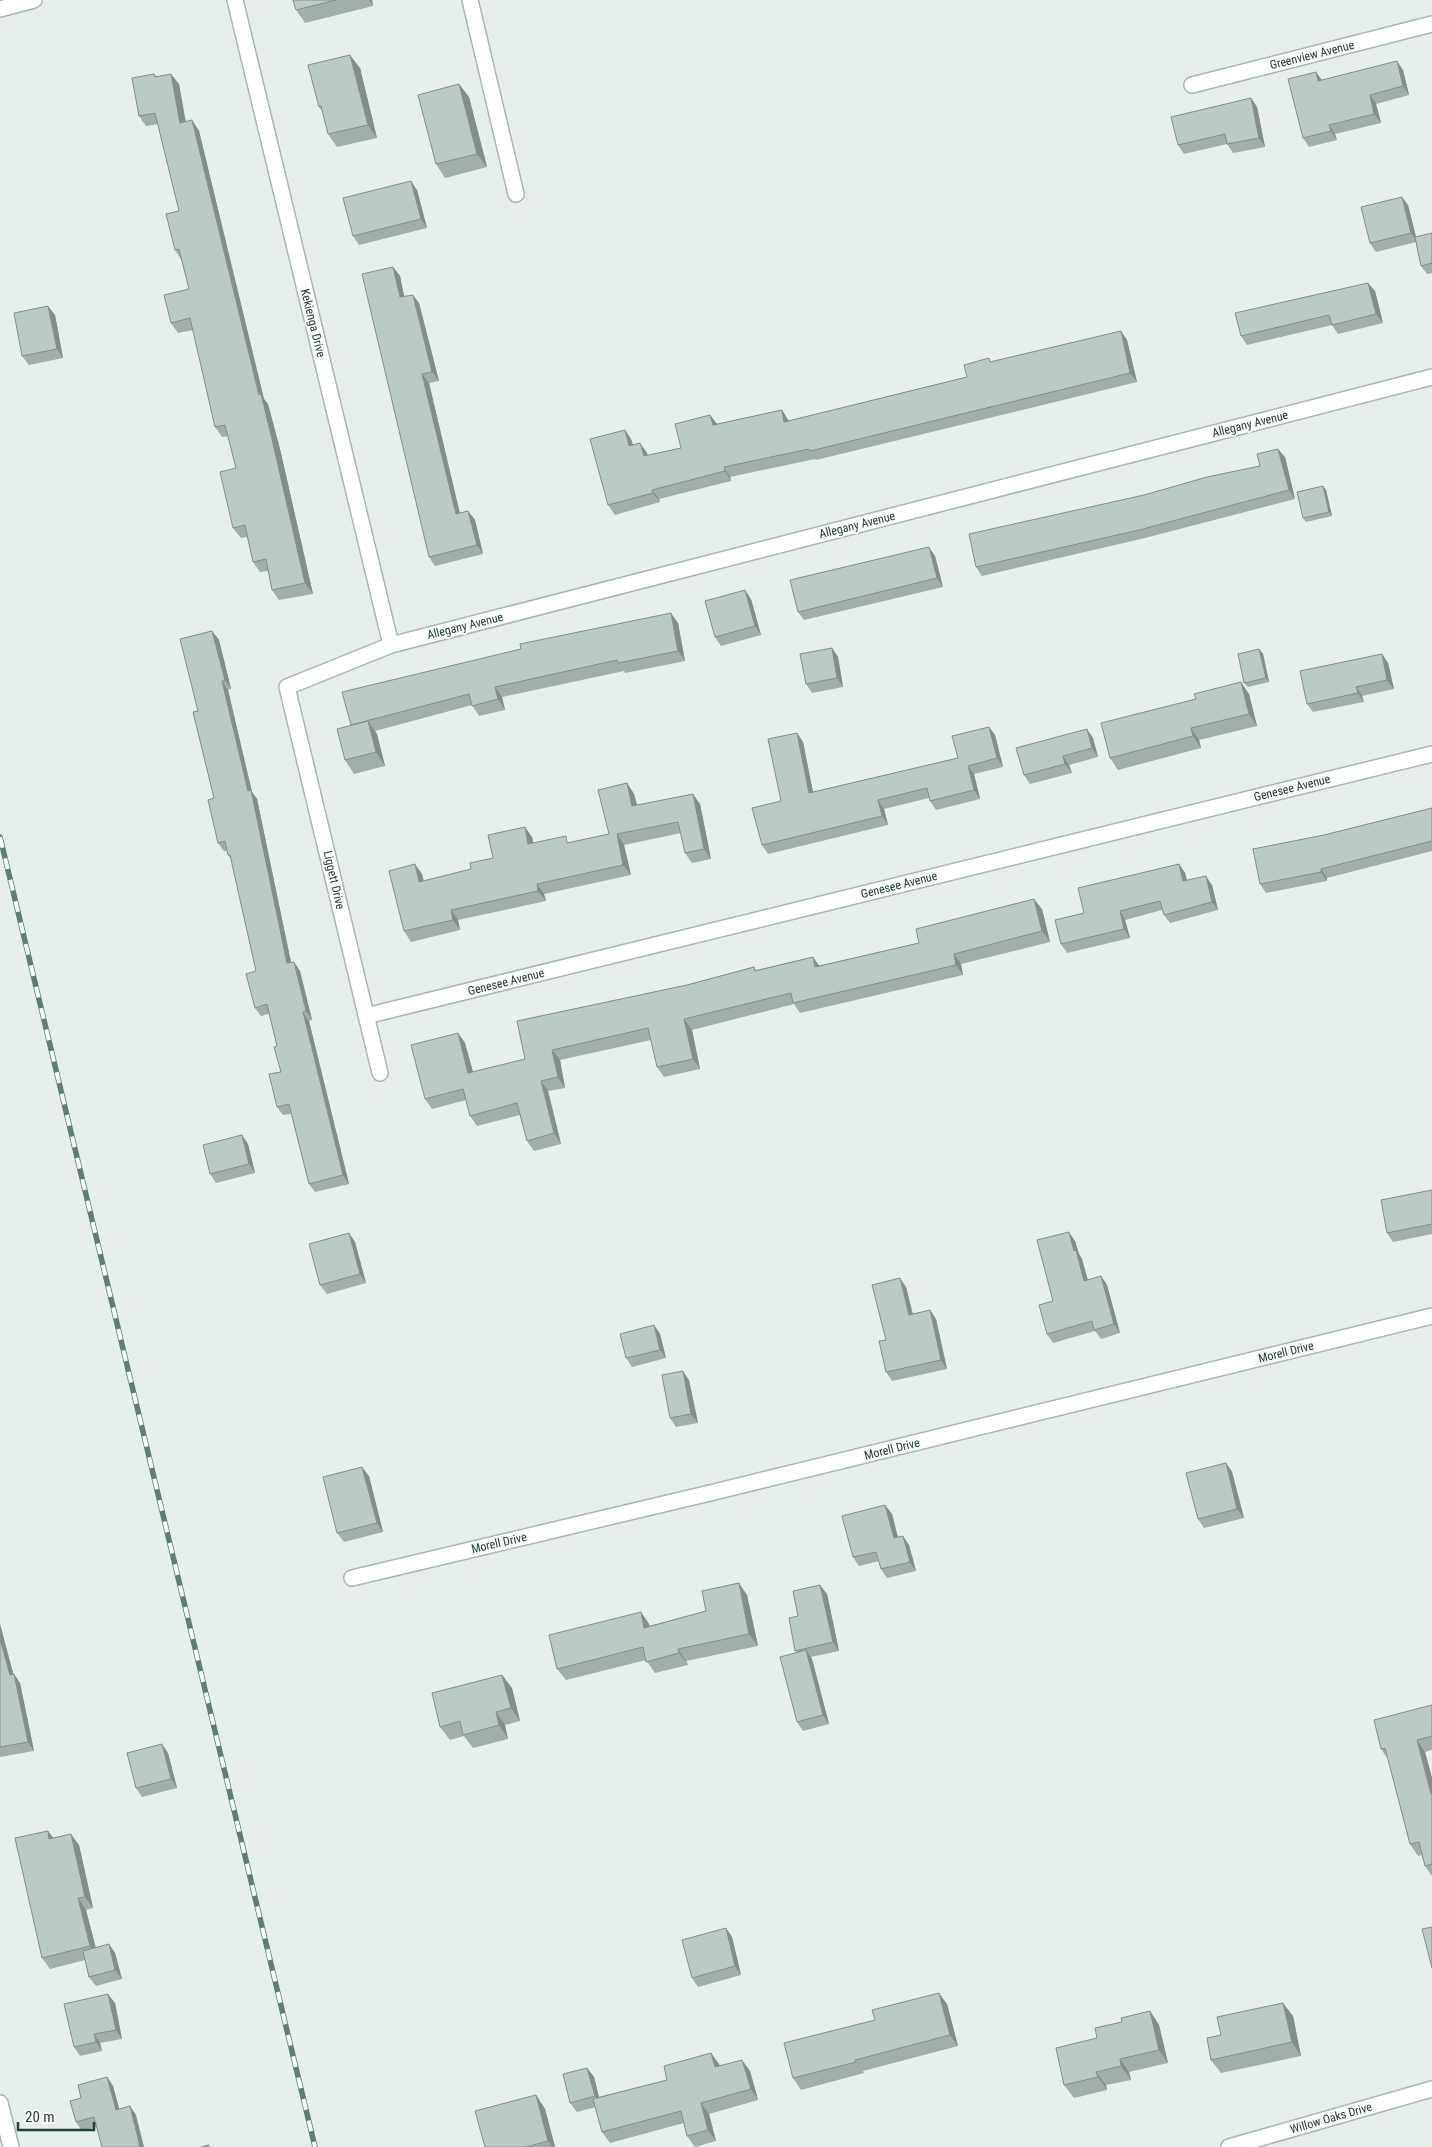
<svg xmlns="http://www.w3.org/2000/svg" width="1432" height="2147" viewBox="0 0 1432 2147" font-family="'Roboto Condensed',sans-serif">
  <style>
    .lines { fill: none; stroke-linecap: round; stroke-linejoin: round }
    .minor-casing { stroke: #a8b8b2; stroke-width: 18 }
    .minor { stroke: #fff; stroke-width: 15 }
    .rail-casing { stroke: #5f7d75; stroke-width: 5.5 }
    .rail { stroke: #f7fbf9; stroke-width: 4; stroke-dasharray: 11; stroke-linecap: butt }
    .wall { fill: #a1aea9 }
    .shaded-wall { fill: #838d89 }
    .building { fill: #bbcac4; stroke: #838d89 }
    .labels { text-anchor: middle; stroke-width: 4; stroke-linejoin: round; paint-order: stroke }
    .street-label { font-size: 12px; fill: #24423a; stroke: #f7fbf9 }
  </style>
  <rect width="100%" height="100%" fill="#e6efeb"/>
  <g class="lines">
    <defs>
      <g id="minor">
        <path d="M235 0 391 645"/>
        <path d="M470 0 516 194"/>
        <path d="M0 9 34 0"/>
        <path d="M1192 85 1432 24"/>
        <path d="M366 1016 1432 754"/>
        <path d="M380 1073 287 687 391 645 1432 377"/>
        <path d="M352 1578 710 1493 1432 1316"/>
        <path d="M0 2103 11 2147"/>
        <path d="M1229 2147 1432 2089"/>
      </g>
    </defs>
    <use href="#minor" class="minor-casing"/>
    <use href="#minor" class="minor"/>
    <defs>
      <path id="rail" d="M0 837 315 2147"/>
    </defs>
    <use href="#rail" class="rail-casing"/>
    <use href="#rail" class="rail"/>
  </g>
  <g class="wall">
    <path d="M293 0H372L373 6 305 23 296 10Z"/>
    <path d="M360 68 377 138 337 147 328 134 322 111 319 107Z"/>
    <path d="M1403 70 1409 95 1376 104 1381 123 1335 134 1337 140 1309 147 1303 138 1316 72 1322 80Z"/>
    <path d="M154 74 157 77 179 84 185 122 192 120 199 131 264 399 268 404 280 449 313 594 279 600 272 590 268 571 260 572 253 562 247 537 241 538 233 528 236 468 228 436 222 437 215 427 193 330 178 333 171 323 189 289 182 261 175 250 179 211 158 124 146 126 139 116Z"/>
    <path d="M459 84 469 97 487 167 445 178 436 164Z"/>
    <path d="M1251 98 1257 107 1265 147 1233 153 1227 144 1184 154 1178 145Z"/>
    <path d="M417 190 427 228 359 245 353 236Z"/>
    <path d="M1408 205 1416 237 1432 233V273L1427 274 1421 266 1416 242 1376 252 1370 243Z"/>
    <path d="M393 267 400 276 404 296 419 303 439 381 429 383 460 513 468 511 475 520 483 554 435 566 429 557Z"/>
    <path d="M1375 291 1383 323 1338 334 1332 325 1247 345 1241 336Z"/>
    <path d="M55 315 63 358 29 365 22 356Z"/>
    <path d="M1121 331 1127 340 1137 382 816 460 815 459 730 477 731 481 659 499 660 502 615 515 608 505 625 430 631 439 633 445 640 443 647 453V456L681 448 710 415 717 424 782 410 789 421 967 377 991 362Z"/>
    <path d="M1285 457 1295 499 1145 538 982 576 976 567 1144 495 1260 466Z"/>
    <path d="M1326 490 1332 516 1306 522 1303 518Z"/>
    <path d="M935 556 943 587 804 620 798 612Z"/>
    <path d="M751 599 761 635 721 646 715 637Z"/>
    <path d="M678 623 685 661 625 673 624 671 502 697 505 710 479 716 472 705 375 731 377 734 385 766 354 774 345 760 351 725Z"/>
    <path d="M212 631 219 640 231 689 228 690 252 792 257 799 291 962 300 971 312 1020 309 1021 349 1184 315 1192 309 1184 291 1114 283 1115 277 1107 281 1072 277 1046 269 1014 261 1016 255 1008 256 971 231 859 228 855 227 851H224L218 843 214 798 198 711Z"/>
    <path d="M832 648 838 657 843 687 812 693 806 684Z"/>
    <path d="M1259 649 1263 654 1269 682 1248 687 1244 683Z"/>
    <path d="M1382 654 1388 663 1394 689 1362 696 1364 702 1313 712 1307 704Z"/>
    <path d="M1249 694 1257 726 1199 740 1201 748 1118 770 1110 758Z"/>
    <path d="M989 727 995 735 1003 767 974 774 980 799 936 810 930 801 929 798 884 809 888 825 768 854 762 845 781 801 797 733 803 742 813 792 958 758Z"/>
    <path d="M1093 738 1098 757 1069 765 1072 773 1030 784 1024 775Z"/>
    <path d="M627 783 634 794 637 805 700 804 711 859 692 863 685 853 681 833 624 845 631 875 544 894 546 901 458 920 460 930 411 942 404 931 422 874 424 881 471 869 532 837 533 843H570L609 834Z"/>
    <path d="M1432 808V851L1327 878V881L1266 893 1260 884 1324 835Z"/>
    <path d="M1179 864 1185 873 1187 880 1212 885 1218 910 1170 923 1164 915 1162 910 1125 920 1130 938 1067 953 1061 944Z"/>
    <path d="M1042 909 1050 942 961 964 963 975 800 1013 794 1004 692 1030 700 1069 664 1077 657 1067 651 1040 560 1060 565 1088 548 1091 561 1144 534 1151 527 1141 520 1115 477 1126 470 1116 466 1100 432 1109 425 1099 458 1033 465 1043 473 1072 525 1059 687 985 754 967 756 970 813 957 819 966 919 943Z"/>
    <path d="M248 1144 255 1173 216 1183 210 1174Z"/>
    <path d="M1432 1190V1234L1393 1242 1387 1233Z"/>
    <path d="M1075 1241 1079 1254 1082 1259 1088 1280 1101 1276 1107 1285 1120 1333 1101 1339 1095 1331 1053 1343 1047 1334 1053 1301Z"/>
    <path d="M355 1242 366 1283 327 1294 320 1285Z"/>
    <path d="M906 1287 913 1314 930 1310 936 1319 947 1369 892 1381 886 1372V1340Z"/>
    <path d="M654 1325 660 1334 666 1358 632 1367 626 1358Z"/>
    <path d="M689 1380 698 1423 676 1427 670 1418Z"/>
    <path d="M1226 1463 1232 1472 1244 1518 1204 1528 1198 1519Z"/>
    <path d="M369 1476 383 1532 344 1542 337 1533Z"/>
    <path d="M892 1514 898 1537 909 1545 916 1571 887 1578 881 1569 879 1561 859 1566 853 1557Z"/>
    <path d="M827 1594 839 1651 811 1657 812 1659 829 1724 803 1731 797 1722V1652L795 1651 798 1616Z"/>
    <path d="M747 1595 758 1646 686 1661 688 1665 655 1673 646 1660 566 1680 557 1669 641 1612 649 1624V1626L706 1611Z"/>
    <path d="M0 1624 13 1674 20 1683 34 1751 0 1757Z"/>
    <path d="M502 1675 512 1688 520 1721 505 1725 508 1739 473 1748 464 1736 450 1740 440 1727Z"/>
    <path d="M1432 1706V1750L1425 1752 1432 1778V1876L1425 1866 1422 1855 1418 1856 1410 1844 1388 1759 1381 1749Z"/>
    <path d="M168 1753 177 1788 142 1797 136 1788Z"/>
    <path d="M48 1831 53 1838 79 1845 93 1908 86 1910 96 1948 109 1944 115 1953 122 1979 96 1986 89 1977 85 1960 50 1969 42 1958Z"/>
    <path d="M726 1928 732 1937 741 1975 698 1987 692 1978Z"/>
    <path d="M115 2003 122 2039 100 2043 102 2051 80 2056 74 2047Z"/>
    <path d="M947 2004 958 2046 863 2071 864 2073 801 2090 793 2078Z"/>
    <path d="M1150 2011 1159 2025 1168 2063 1129 2072 1131 2080 1106 2085 1107 2090 1074 2098 1064 2085 1097 2038 1122 2022Z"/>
    <path d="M1293 2016 1301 2056 1221 2073 1211 2060 1221 2035Z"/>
    <path d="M711 2053 720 2066 750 2071 758 2100 709 2114 716 2141 695 2147 687 2136 684 2123 610 2143 602 2132 596 2107 577 2112 570 2103 587 2068 594 2077 599 2097 667 2080Z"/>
    <path d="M107 2077 113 2086 119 2109 130 2106 136 2115 82 2131 76 2122 81 2098Z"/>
    <path d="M536 2095 545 2109 555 2147H485Z"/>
  </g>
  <g class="shaded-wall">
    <path d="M369 0H372L373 6Z"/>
    <path d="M350 55 360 68 377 138 368 125Z"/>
    <path d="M1397 61 1403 70 1409 95 1403 86Z"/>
    <path d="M1316 72 1322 81H1318Z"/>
    <path d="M171 74 179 84 188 134 180 123Z"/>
    <path d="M459 84 469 97 487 167 477 154Z"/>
    <path d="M1370 95 1376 104 1381 123 1374 114Z"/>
    <path d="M1251 98 1257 107 1265 147 1259 138Z"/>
    <path d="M192 120 199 131 264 399 268 404 280 449 313 594 305 583Z"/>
    <path d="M1329 125 1335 134 1337 140 1331 131Z"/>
    <path d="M411 181 417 190 427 228 421 219Z"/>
    <path d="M1402 197 1408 205 1417 241 1411 233Z"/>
    <path d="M393 267 400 276 406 306 400 297Z"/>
    <path d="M1368 283 1375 291 1383 323 1376 314Z"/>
    <path d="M413 295 419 303 439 381 432 372Z"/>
    <path d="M48 306 55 315 63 358 57 349Z"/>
    <path d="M1121 331 1127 340 1137 382 1130 373Z"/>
    <path d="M422 374 429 383 462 523 456 514Z"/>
    <path d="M782 410 788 420 791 432 784 422Z"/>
    <path d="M710 415 717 424 713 425Z"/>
    <path d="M625 430 631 439 636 455 629 446Z"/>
    <path d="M640 443 647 453 650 466 644 456Z"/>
    <path d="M1278 449 1285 457 1295 499 1289 490Z"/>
    <path d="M724 467 730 477 731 481 725 471Z"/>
    <path d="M1323 486 1326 490 1332 516 1329 512Z"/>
    <path d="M652 490 659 499 660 502 653 493Z"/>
    <path d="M468 511 475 520 483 554 477 545Z"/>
    <path d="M929 547 935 556 943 587 937 578Z"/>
    <path d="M745 590 751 599 761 635 755 626Z"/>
    <path d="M671 613 678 623 685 661 678 651Z"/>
    <path d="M212 631 219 640 231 689 225 680Z"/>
    <path d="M832 648 838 657 843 687 837 678Z"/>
    <path d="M1259 649 1263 654 1269 682 1266 678Z"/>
    <path d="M1382 654 1388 663 1394 689 1387 680Z"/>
    <path d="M222 681 228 690 252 792 257 799 293 972 287 963 248 791Z"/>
    <path d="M1241 682 1249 694 1257 726 1249 714Z"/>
    <path d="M495 687 502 697 505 710 498 699Z"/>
    <path d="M1356 687 1362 696 1364 702 1358 693Z"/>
    <path d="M368 721 377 734 385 766 376 752Z"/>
    <path d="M989 727 995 735 1003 767 997 758Z"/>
    <path d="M1191 728 1199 740 1201 748 1193 736Z"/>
    <path d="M1087 729 1093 738 1098 757 1092 748Z"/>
    <path d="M797 733 803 742 815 802 809 793Z"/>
    <path d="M1063 756 1069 765 1072 773 1065 764Z"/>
    <path d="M968 766 974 774 980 799 974 790Z"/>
    <path d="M627 783 634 794 640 816 632 806Z"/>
    <path d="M693 794 700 804 711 859 704 849Z"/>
    <path d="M878 800 884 809 888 825 882 816Z"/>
    <path d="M525 827 532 837 536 854 528 844Z"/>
    <path d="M617 834 624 845 631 875 623 865Z"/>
    <path d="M415 864 422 874 426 893 419 882Z"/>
    <path d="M1179 864 1185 873 1189 889 1183 881Z"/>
    <path d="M1321 869 1327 878V881L1321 872Z"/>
    <path d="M1206 876 1212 885 1218 910 1212 902Z"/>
    <path d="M537 884 544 894 546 901 538 891Z"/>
    <path d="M1034 899 1042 909 1050 942 1042 931Z"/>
    <path d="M451 910 458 920 460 930 453 920Z"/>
    <path d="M1120 911 1125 920 1130 938 1124 929Z"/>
    <path d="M954 954 961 964 963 975 956 965Z"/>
    <path d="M813 957 820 967H815Z"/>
    <path d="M294 962 300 971 312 1020 306 1011Z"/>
    <path d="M303 1012 309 1021 349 1184 343 1175Z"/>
    <path d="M684 1019 692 1030 700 1069 693 1059Z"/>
    <path d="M458 1033 465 1043 476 1083 468 1073Z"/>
    <path d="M552 1050 560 1060 565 1088 558 1077Z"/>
    <path d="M541 1081 548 1091 561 1144 554 1133Z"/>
    <path d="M242 1135 248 1144 255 1173 249 1164Z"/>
    <path d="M1069 1232 1075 1241 1079 1254 1082 1259 1090 1290 1084 1281 1074 1251Z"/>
    <path d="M349 1233 355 1242 366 1283 360 1274Z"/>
    <path d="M1101 1276 1107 1285 1120 1333 1114 1324Z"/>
    <path d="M900 1278 906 1287 915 1324 909 1315Z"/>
    <path d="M930 1310 936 1319 947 1369 941 1360Z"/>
    <path d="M654 1325 660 1334 666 1358 660 1350Z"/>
    <path d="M683 1371 689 1380 698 1423 691 1414Z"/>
    <path d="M1226 1463 1232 1472 1244 1518 1237 1509Z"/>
    <path d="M362 1467 369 1476 383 1532 377 1523Z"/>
    <path d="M885 1505 892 1514 900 1547 894 1538Z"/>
    <path d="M903 1536 909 1545 916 1571 910 1562Z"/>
    <path d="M739 1583 747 1595 758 1646 749 1634Z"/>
    <path d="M820 1585 827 1594 839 1651 833 1642Z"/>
    <path d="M641 1612 649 1624 652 1639 644 1628Z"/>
    <path d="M0 1624 16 1684 10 1675 0 1639Z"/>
    <path d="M678 1649 686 1661 688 1665 679 1653Z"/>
    <path d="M806 1650 812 1659 829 1724 823 1715Z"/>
    <path d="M14 1674 20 1683 34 1751 28 1742Z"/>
    <path d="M502 1675 512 1688 520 1721 511 1708Z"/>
    <path d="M496 1712 505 1725 508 1739 499 1725Z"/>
    <path d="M1417 1740 1425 1752 1432 1778V1796Z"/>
    <path d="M162 1744 168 1753 177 1788 171 1779Z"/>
    <path d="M48 1831 56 1842 49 1839Z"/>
    <path d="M71 1834 79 1845 93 1908 85 1897Z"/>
    <path d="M78 1898 86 1910 98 1957 90 1946Z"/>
    <path d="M726 1928 732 1937 741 1975 735 1966Z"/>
    <path d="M109 1944 115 1953 122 1979 115 1970Z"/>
    <path d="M939 1993 947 2004 958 2046 950 2035Z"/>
    <path d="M108 1994 115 2003 122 2039 116 2030Z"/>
    <path d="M1283 2003 1293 2016 1301 2056 1292 2042Z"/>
    <path d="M1150 2011 1159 2025 1168 2063 1159 2050Z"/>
    <path d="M94 2034 100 2043 102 2051 96 2042Z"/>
    <path d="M711 2053 719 2064 723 2078 715 2067Z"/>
    <path d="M1120 2059 1129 2072 1131 2080 1121 2066Z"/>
    <path d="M742 2060 750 2071 758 2100 751 2089Z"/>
    <path d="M587 2068 594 2077 601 2105 595 2096Z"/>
    <path d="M1096 2072 1106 2085 1107 2090 1098 2077Z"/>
    <path d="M107 2077 113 2086 122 2119 116 2110Z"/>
    <path d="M536 2095 545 2109 555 2147H552L548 2141Z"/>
    <path d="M701 2103 709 2114 716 2141 708 2130Z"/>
    <path d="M130 2106 136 2115 144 2147H140Z"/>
  </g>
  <g class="building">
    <path d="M293 0H336L296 10Z"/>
    <path d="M350 55 368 125 328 134 321 106 319 107 308 65Z"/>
    <path d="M1397 61 1403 86 1370 95 1374 114 1329 125 1331 131 1303 138 1288 79 1316 72 1318 81Z"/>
    <path d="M154 74 155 77 171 74 180 123 192 120 259 395 261 394 272 439 305 583 272 590 266 559 253 562 245 525 233 528 220 472 236 468 225 425 215 427 190 318 171 323 164 295 189 289 179 249 175 250 166 214 179 211 155 113 139 116 132 78Z"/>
    <path d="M459 84 477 154 436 164 418 95Z"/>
    <path d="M1251 98 1259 138 1227 144 1225 134 1178 145 1171 117Z"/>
    <path d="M411 181 421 219 353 236 343 198Z"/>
    <path d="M1402 197 1411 233 1370 243 1361 207Z"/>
    <path d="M1432 233V263L1421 266 1415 237Z"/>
    <path d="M393 267 400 297 413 295 432 372 422 374 456 514 468 511 477 545 429 557 362 274Z"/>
    <path d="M1368 283 1376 314 1332 325 1329 315 1241 336 1235 313Z"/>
    <path d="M48 306 57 349 22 356 14 313Z"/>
    <path d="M1121 331 1130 373 810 451 809 449 724 467 725 471 652 490 653 493 608 505 590 439 625 430 629 446 640 443 644 456 681 448 675 424 710 415 713 425 782 410 784 422 967 377 964 365 989 358 990 362Z"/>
    <path d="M1278 449 1289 490 1139 530 976 567 969 534 1144 495 1207 477 1260 466 1257 454Z"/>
    <path d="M1323 486 1329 512 1303 518 1297 492Z"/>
    <path d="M929 547 937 578 798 612 790 580Z"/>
    <path d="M745 590 755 626 715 637 705 601Z"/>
    <path d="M671 613 678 651 618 663 617 660 495 687 498 699 472 706 469 694 351 725 342 692 521 649 520 644Z"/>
    <path d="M212 631 225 680 222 681 248 791 251 790 287 963 294 962 306 1011 303 1012 343 1175 309 1184 289 1104 277 1107 269 1074 281 1072 274 1047 277 1046 267 1004 255 1008 246 974 256 971 230 855H228L225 841 218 843 208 800 214 798 193 712 198 711 180 639Z"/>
    <path d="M832 648 837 678 806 684 800 654Z"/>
    <path d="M1259 649 1266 678 1244 683 1238 654Z"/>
    <path d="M1382 654 1387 680 1356 687 1358 693 1307 704 1300 671Z"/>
    <path d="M1241 682 1249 714 1191 728 1193 736 1110 758 1101 723 1196 699 1194 694Z"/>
    <path d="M368 721 376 752 345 760 337 729Z"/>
    <path d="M989 727 997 758 968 766 974 790 930 801 927 788 878 800 882 816 762 845 752 808 781 801 768 739 797 733 809 793 958 758 952 736Z"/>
    <path d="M1087 729 1092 748 1063 756 1065 764 1024 775 1016 748Z"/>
    <path d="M627 783 632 806 693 794 704 849 685 853 678 822 617 834 623 865 537 884 538 891 451 910 453 920 404 931 389 871 415 864 419 882 471 869 470 863 493 858 488 835 525 827 528 844 566 836 567 843 609 834 598 790Z"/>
    <path d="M1432 808V841L1321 869V872L1260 884 1253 849 1324 835Z"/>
    <path d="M1179 864 1183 881 1206 876 1212 902 1164 915 1160 901 1120 911 1124 929 1061 944 1055 920 1084 913 1078 888Z"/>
    <path d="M1034 899 1042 931 954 954 956 965 793 1003 791 993 684 1019 693 1059 657 1067 648 1028 552 1050 558 1077 541 1081 554 1133 527 1141 517 1103 470 1116 463 1089 425 1099 411 1045 458 1033 468 1073 525 1059 517 1021 687 985 754 967 755 971 813 957 815 967 919 943 916 929Z"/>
    <path d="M242 1135 249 1164 210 1174 203 1145Z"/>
    <path d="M1432 1190V1224L1387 1233 1381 1200Z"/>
    <path d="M1069 1232 1074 1251 1076 1250 1084 1281 1101 1276 1114 1324 1094 1330 1092 1321 1047 1334 1039 1305 1053 1301 1037 1240Z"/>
    <path d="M349 1233 360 1274 320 1285 309 1244Z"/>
    <path d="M900 1278 909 1315 930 1310 941 1360 886 1372 879 1341 886 1340 872 1285Z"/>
    <path d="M654 1325 660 1350 626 1358 620 1334Z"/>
    <path d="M683 1371 691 1414 670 1418 662 1375Z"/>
    <path d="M1226 1463 1237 1509 1198 1519 1186 1473Z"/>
    <path d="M362 1467 377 1523 337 1533 323 1477Z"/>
    <path d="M885 1505 894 1538 903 1536 910 1562 881 1569 876 1552 853 1557 842 1516Z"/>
    <path d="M739 1583 749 1634 678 1649 679 1653 646 1662 643 1647 557 1669 549 1635 641 1612 644 1628 706 1611 702 1591Z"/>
    <path d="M820 1585 833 1642 795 1651 789 1618 798 1616 793 1591Z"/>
    <path d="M0 1639 10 1675 14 1674 28 1742 0 1747Z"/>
    <path d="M806 1650 823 1715 797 1722 780 1657Z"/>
    <path d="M502 1675 511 1708 496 1712 499 1725 463 1735 460 1721 440 1727 432 1693Z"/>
    <path d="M1432 1705V1736L1417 1740 1431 1794H1432V1864L1425 1866 1419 1842 1410 1844 1385 1748 1381 1749 1374 1720Z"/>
    <path d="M162 1744 171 1779 136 1788 127 1753Z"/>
    <path d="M48 1831 49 1839 71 1834 85 1897 78 1898 90 1946 42 1958 15 1838Z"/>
    <path d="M1432 1927V1968L1422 1929Z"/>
    <path d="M726 1928 735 1966 692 1978 682 1940Z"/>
    <path d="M109 1944 115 1970 89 1977 83 1951Z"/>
    <path d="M939 1993 950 2035 855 2060 856 2062 793 2078 784 2043 875 2020 872 2010Z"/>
    <path d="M108 1994 116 2030 94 2034 96 2042 74 2047 64 2004Z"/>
    <path d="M1283 2003 1292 2042 1211 2060 1207 2038 1221 2035 1217 2017Z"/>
    <path d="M1150 2011 1159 2050 1120 2059 1121 2066 1096 2072 1098 2077 1064 2085 1056 2048 1097 2038 1095 2028 1122 2022 1121 2018Z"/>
    <path d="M711 2053 715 2067 742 2060 751 2089 701 2103 708 2130 687 2136 681 2111 602 2132 593 2099 667 2080 664 2066Z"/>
    <path d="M587 2068 595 2096 570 2103 563 2074Z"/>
    <path d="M107 2077 116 2110 130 2106 140 2147H102L94 2117 76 2122 70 2101 81 2098 78 2085Z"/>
    <path d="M536 2095 548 2141 526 2147H485L475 2111Z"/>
    <path d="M209 2145V2147H201Z"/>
  </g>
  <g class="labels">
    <g class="street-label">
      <text transform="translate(1312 55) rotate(-14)" y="4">Greenview Avenue</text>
      <text transform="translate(313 323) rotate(76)" y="4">Kekienga Drive</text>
      <text transform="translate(1250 424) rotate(-14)" y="4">Allegany Avenue</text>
      <text transform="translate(857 525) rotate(-14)" y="4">Allegany Avenue</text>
      <text transform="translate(465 626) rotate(-14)" y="4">Allegany Avenue</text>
      <text transform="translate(1292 788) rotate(-14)" y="4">Genesee Avenue</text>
      <text transform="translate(334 880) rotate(77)" y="4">Liggett Drive</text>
      <text transform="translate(899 885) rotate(-14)" y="4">Genesee Avenue</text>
      <text transform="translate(506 982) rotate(-14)" y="4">Genesee Avenue</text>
      <text transform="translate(1286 1352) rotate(-14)" y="4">Morell Drive</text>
      <text transform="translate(892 1449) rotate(-14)" y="4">Morell Drive</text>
      <text transform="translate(499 1543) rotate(-13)" y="4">Morell Drive</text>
      <text transform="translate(1331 2118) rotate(-16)" y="4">Willow Oaks Drive</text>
    </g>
  </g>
  <path d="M18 2122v8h76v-8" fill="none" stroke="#24423a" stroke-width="2.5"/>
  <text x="25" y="2122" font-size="15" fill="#24423a" stroke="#f7fbf9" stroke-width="4" paint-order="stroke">20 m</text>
</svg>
